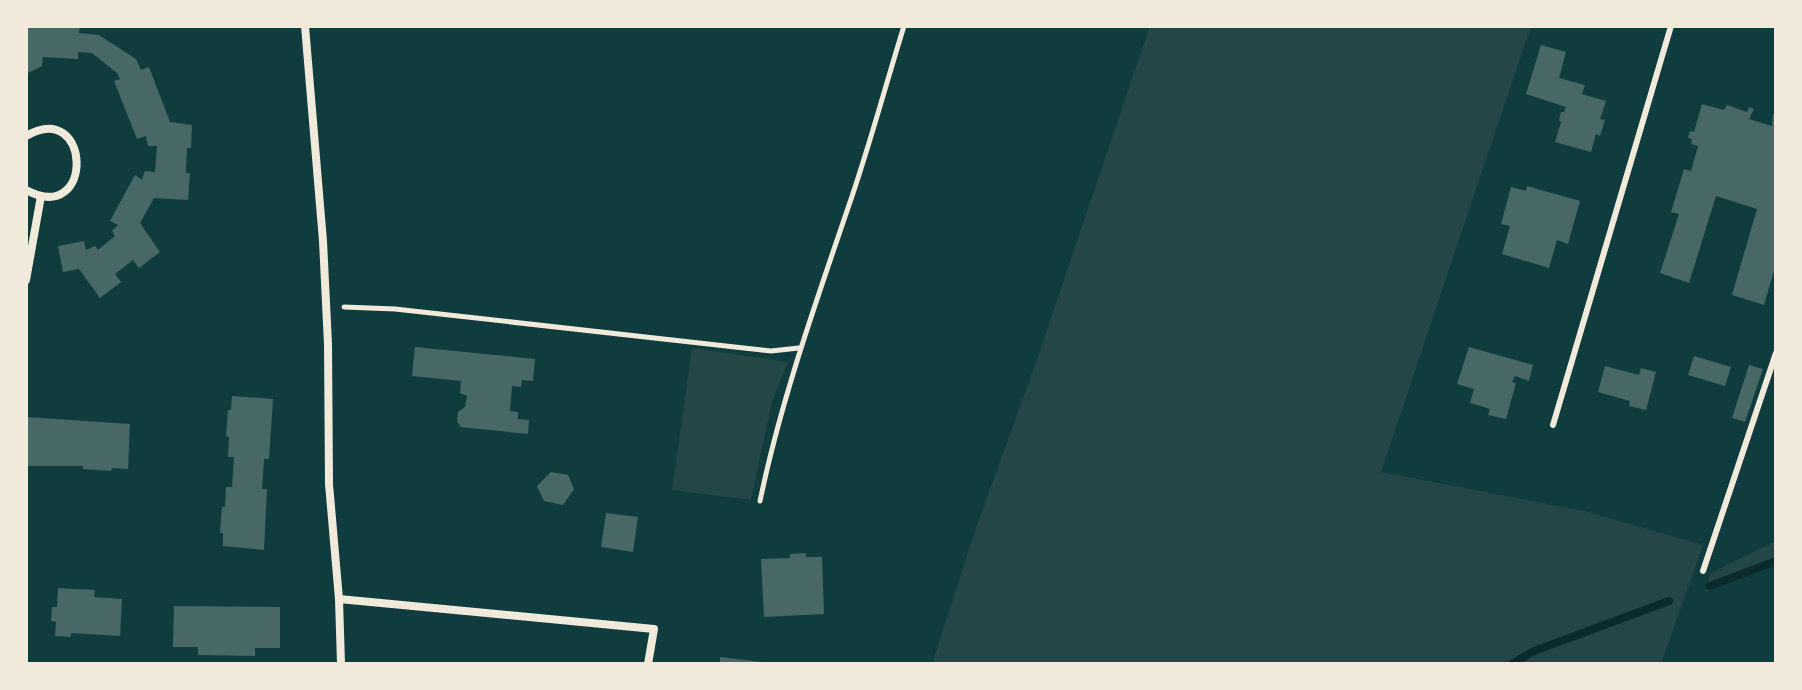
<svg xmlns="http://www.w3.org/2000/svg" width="1802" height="690" viewBox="0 0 1802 690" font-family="Spectral,serif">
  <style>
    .green { fill: #244646 }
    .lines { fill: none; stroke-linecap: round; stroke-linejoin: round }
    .stream { stroke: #0a2a2b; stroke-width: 8 }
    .building { fill: #486865 }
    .path { stroke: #f1e9da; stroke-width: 5 }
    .service { stroke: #f1e9da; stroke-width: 6 }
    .minor { stroke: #f1e9da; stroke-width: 8 }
  </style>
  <rect width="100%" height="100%" fill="#0f3d3e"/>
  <g class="green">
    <path d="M1150 26H1531L1381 472 1584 511 1703 545 1661 664H932L977 525 1035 365Z"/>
    <path d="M692 348 788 362 772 401 751 500 672 490Z"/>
    <path d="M1776 541V565L1705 592 1711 573Z"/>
  </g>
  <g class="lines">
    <g class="stream">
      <path d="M1710 586 1776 561"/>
      <path d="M1512 664 1534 651 1669 601"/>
    </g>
  </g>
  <g class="building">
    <path d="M26 26H80L79 33 99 35 136 59 141 70 149 67 170 122 192 125 191 148H187L186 173H190L188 200 154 198 140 223 160 252 139 268 133 260 115 274 121 282 100 298 79 269 63 272 58 246 84 241 86 250 95 246 98 250 115 236 112 231 118 225 110 221 135 175 142 180 145 171 155 172 157 146H148L146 136 137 139 114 81 120 79 117 73 92 53 78 52V59L43 57 42 66 26 74Z"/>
    <path d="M1541 45 1566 52 1559 78 1585 85 1582 94 1606 101 1600 119 1605 120 1600 136 1596 134 1591 152 1555 142 1561 122 1559 120 1561 112H1564L1566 107 1526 94Z"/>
    <path d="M1702 104 1724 110 1727 105 1747 112 1749 107 1754 109 1749 119 1772 126 1773 114 1776 115V264L1764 305 1732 295 1757 209 1716 196 1689 283 1660 273 1679 214 1671 212 1684 169 1691 171 1698 146 1691 144 1692 139 1688 138 1690 131 1694 132Z"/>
    <path d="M1527 186 1580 201 1568 244 1557 240 1549 268 1502 254 1510 226 1501 224 1511 187 1526 191Z"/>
    <path d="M415 347 535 359 533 381 522 380 521 387 512 386 510 411 518 412V419L529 420 528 434 461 427 457 422 458 412 465 407 467 396 460 393 461 381 412 376Z"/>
    <path d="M1469 347 1533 365 1529 381 1515 376 1512 382 1516 383 1506 419 1488 415 1490 409 1470 403 1474 389 1457 384Z"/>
    <path d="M1694 356 1731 367 1725 386 1688 375Z"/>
    <path d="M1749 365 1763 369 1745 422 1732 418Z"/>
    <path d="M1605 366 1639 375 1641 368 1656 372 1646 410 1629 406 1630 401 1598 392Z"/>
    <path d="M232 396 273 399 269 459H264L262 489H267L264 550 223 546V533H220L222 507H225L226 487H232L234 457H228L229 437 226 436 228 410H231Z"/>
    <path d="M26 417 130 424 128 469 112 468 111 471 83 469V466H26Z"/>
    <path d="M551 472 568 475 574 489 563 505 544 501 537 486Z"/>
    <path d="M606 513 638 517 633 552 601 547Z"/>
    <path d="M806 553V557H822L824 614 764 617 761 559 790 558V554Z"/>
    <path d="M58 588 95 590 94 597 122 599 120 636 71 633V637L55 636 56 622 51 621 52 607H57Z"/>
    <path d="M174 606 280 607V648H255V656L198 655V647H173Z"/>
    <path d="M720 657 762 662V664H720Z"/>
  </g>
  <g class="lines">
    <g class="path">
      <path d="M344 307 395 309 771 351 799 348"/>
      <path d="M760 501C781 400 815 305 848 208 869 148 885 87 904 26"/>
    </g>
    <g class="service">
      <path d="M1553 425 1671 26"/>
      <path d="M1703 571 1776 353"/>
    </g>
    <g class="minor">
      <path d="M305 26 323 241 328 344 329 484 339 599 341 664"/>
      <path d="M26 136C92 98 95 227 26 190"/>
      <path d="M26 280 41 196"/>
      <path d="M339 599 654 629 648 664"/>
    </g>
  </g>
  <rect width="1802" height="690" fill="none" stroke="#f1e9da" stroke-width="56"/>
</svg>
